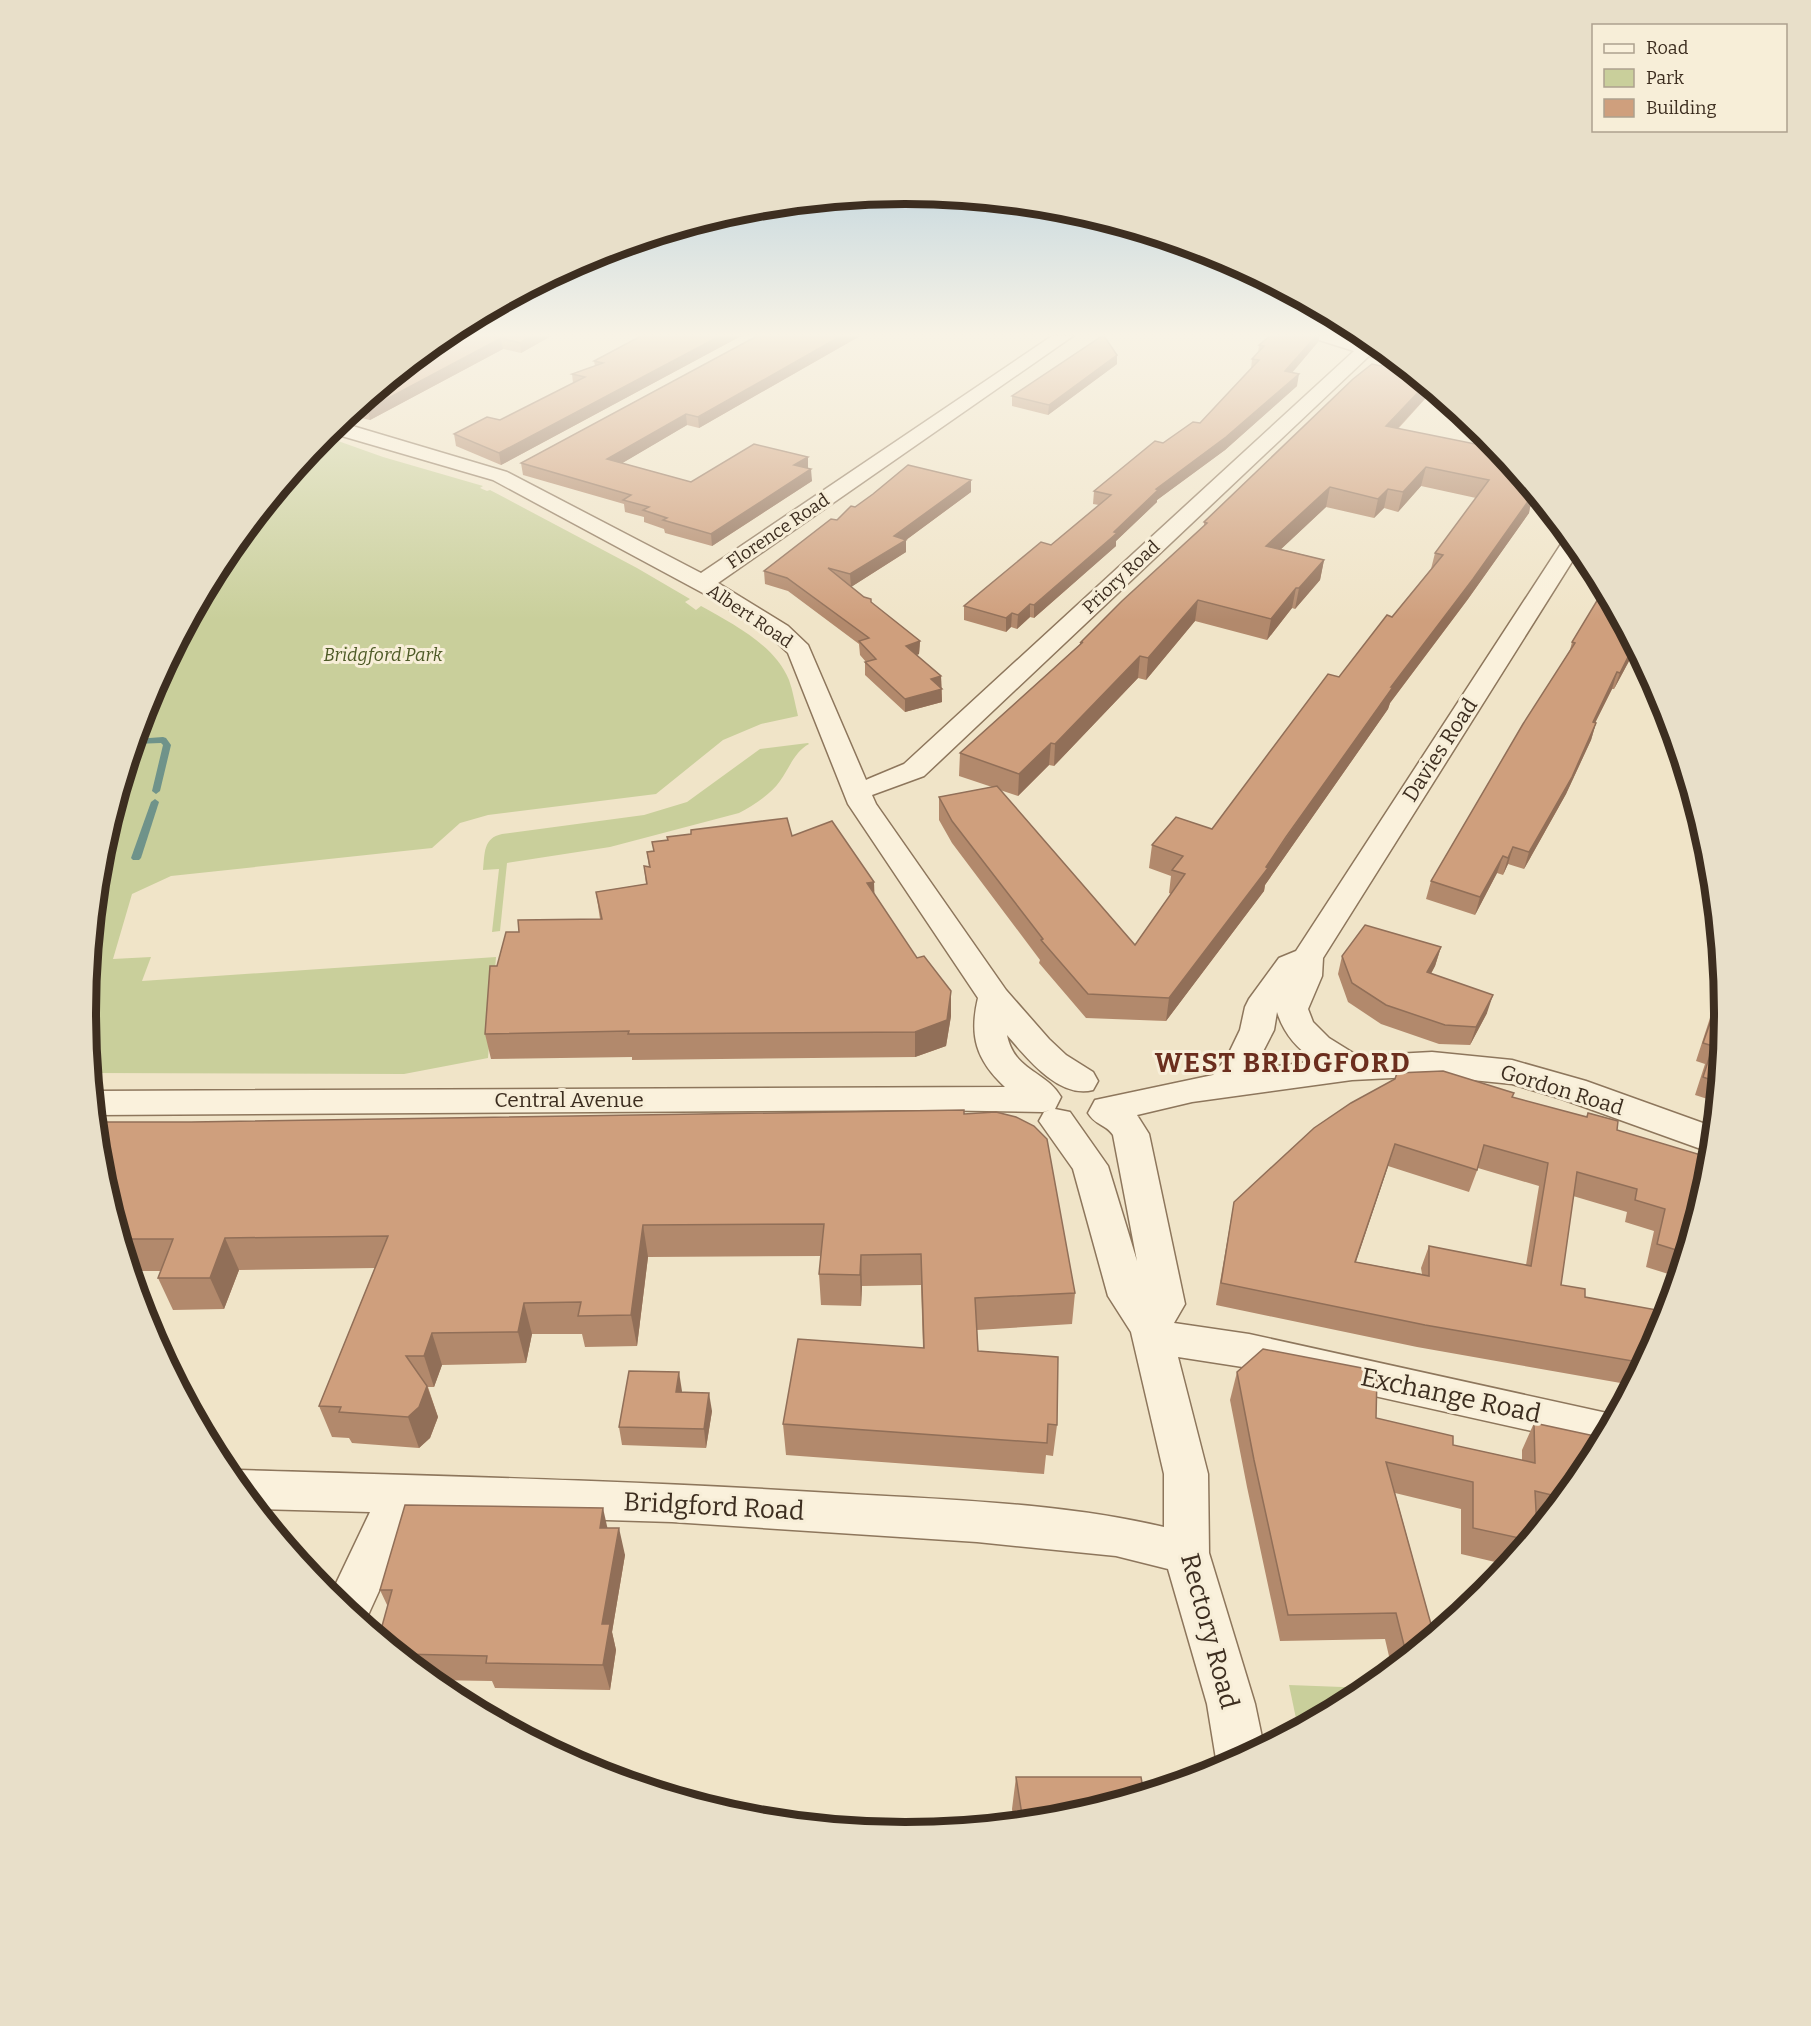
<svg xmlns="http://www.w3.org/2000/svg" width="1811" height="2026" viewBox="0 0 1811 2026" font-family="Bitter,serif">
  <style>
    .green { fill: #c9cf9b }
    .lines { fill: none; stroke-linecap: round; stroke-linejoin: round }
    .stream { fill: #6f938a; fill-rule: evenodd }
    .minor-casing { stroke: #8d765c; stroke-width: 3 }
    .minor { fill: #faf1dc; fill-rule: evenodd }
    .wall { fill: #b2896c; fill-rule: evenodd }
    .shaded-wall { fill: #916f58 }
    .building { fill: #cf9f7d; stroke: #916f58; stroke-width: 1.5; fill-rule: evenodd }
    .labels { text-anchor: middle; stroke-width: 6; stroke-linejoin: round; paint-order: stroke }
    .far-street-label { font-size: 18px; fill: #3d2e20; stroke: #f7eed8 }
    .far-park-label { font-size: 18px; font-style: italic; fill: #4d5a26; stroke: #f7eed8 }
    .street-label { font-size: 21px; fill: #3d2e20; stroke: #f7eed8 }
    .near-street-label { font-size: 26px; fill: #3d2e20; stroke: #f7eed8 }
    .district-label { font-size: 27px; font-weight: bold; letter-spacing: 1.5px; fill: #6b2e1e; stroke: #f7eed8 }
    .rim { fill: none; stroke: #3d2e20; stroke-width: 8 }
  </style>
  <rect width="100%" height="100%" fill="#f0e4c8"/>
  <g class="green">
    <path d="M324 436 383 457 483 486 480 488 487 491 490 490 637 568 690 599 685 602 696 610 701 606C733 624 775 645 789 680 793 691 795 704 798 716L761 724 723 740 656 794 488 815 460 823 432 848 171 876 132 894 113 959 151 957 142 981 496 957 488 1058 404 1074 91 1073 86 1013 101 853 148 699 224 557Z"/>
    <path d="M808 743 809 744C794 752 789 769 780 781 771 794 753 806 739 813L610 847 507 863 500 931 492 932 499 869 483 870C485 853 483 838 502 834L644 815 687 802 760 749Z"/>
    <path d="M1289 1685 1369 1688 1361 1695 1298 1728Z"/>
  </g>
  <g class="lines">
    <g class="stream">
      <path d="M163 737 166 738 171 745 160 791 156 794 152 791 163 745 161 743 134 744 136 739Z"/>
      <path d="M155 799 159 802 141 858 139 860H133L131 858 151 802Z"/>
    </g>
    <defs>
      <path id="minor" d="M1052 336H1073L718 583 788 626 808 645 866 780 868 779 904 764 1354 351 1319 340 1316 336H1344L1363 342 1369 338 1399 362 1394 363 1369 356 924 776 872 795 876 804 1006 990 1049 1039 1066 1055 1093 1072 1098 1081 1093 1090C1059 1099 1027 1058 1007 1035 1014 1071 1046 1071 1061 1097L1055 1109 1070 1112 1108 1166 1137 1261 1113 1135C1106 1124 1096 1126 1088 1113L1095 1100 1213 1075 1227 1057 1240 1030 1245 1007 1249 999 1279 958 1296 951 1563 541 1569 535 1580 549 1323 958 1322 976 1308 1009 1313 1022 1329 1038 1358 1056 1432 1052 1512 1060 1586 1081 1714 1127 1712 1153 1562 1099 1512 1084 1432 1076 1352 1080 1192 1102 1137 1115 1149 1134 1185 1304 1174 1323 1249 1334 1616 1415 1599 1446 1249 1368 1178 1357 1208 1474 1209 1553 1255 1704 1264 1747 1221 1770 1216 1759 1207 1704 1168 1569 1116 1556 977 1542 672 1522 414 1514 364 1624 330 1596 370 1512 257 1509 228 1474 240 1470C443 1476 646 1481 849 1494 954 1500 1061 1503 1164 1527V1474L1131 1332 1108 1296 1073 1169 1039 1121 1044 1112 1050 1110 1043 1112 924 1110 96 1115 93 1091 1005 1087C976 1060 969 1036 978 998L848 804 788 653 770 636 714 599 493 480 328 432 339 422 507 472 701 573ZM1277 1012C1284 1034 1297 1049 1316 1061L1254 1069 1274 1030Z"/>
    </defs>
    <use href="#minor" class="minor-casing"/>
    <use href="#minor" class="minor"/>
  </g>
  <g class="wall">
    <path d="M444 336H551L521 353 503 349 370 420 348 415Z"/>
    <path d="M641 336H741L501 465 456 446 454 434 500 420 573 383 572 374 595 366 594 361Z"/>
    <path d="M757 336H860L699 428 687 425 622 463 691 482 808 457V469L812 481 712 546 665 533 664 529 644 522V517L625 512 624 504 523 475 521 463Z"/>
    <path d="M1318 342 1292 373 1297 386 1225 450 1157 500V502L1116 541V546L1034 618 1030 617 1017 629 1011 627 1006 632 964 620V606L1051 545 1099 505 1093 504 1094 491 1163 443 1200 423 1251 369 1252 359 1258 353 1259 345Z"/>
    <path d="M1396 360 1433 390 1398 429 1480 445 1488 436 1538 497 1530 507 1529 513 1468 599 1390 703 1388 709 1265 885 1264 891 1166 1021 1086 1018 1039 963 1040 960 952 843 939 820V797L992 787 959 776 960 753 1080 644V643L1204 526V522L1381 366ZM1421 486 1476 498 1435 553 1431 569 1392 617 1339 677 1212 829 1152 845 1149 868 1171 876 1169 893 1171 894 1135 945 1000 790 1018 796 1049 765 1054 766 1138 678 1146 680 1195 621 1267 640 1292 608 1295 609 1320 580 1324 560 1281 549 1326 507 1374 518 1384 508 1398 512Z"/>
    <path d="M1117 364 1048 415 1012 406V396Z"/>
    <path d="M971 492 906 540V552L851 587 920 641 919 654 917 655 941 676 942 702 905 712 865 675V662H866L860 655 859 644 788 591 765 584 764 571 855 507Z"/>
    <path d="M1572 642 1636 648 1614 689H1612L1595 723H1596L1591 740 1566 794 1524 869 1508 864 1503 875 1497 873 1475 915 1426 899 1431 881 1570 650Z"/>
    <path d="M792 836 874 882V895L951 1016 946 1046 915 1057 632 1060V1057L491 1059 485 1034 497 966 519 932 600 919 596 892 646 884 644 866 649 867 647 852Z"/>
    <path d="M1441 947 1435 966 1431 974 1487 1013 1470 1045 1439 1044 1381 1024 1348 1002 1338 974 1342 956Z"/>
    <path d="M1722 981 1725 1013 1717 1102 1695 1095 1705 1064 1696 1061Z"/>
    <path d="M1512 1097 1586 1117 1588 1113 1617 1130 1701 1158 1710 1173 1678 1277 1646 1267 1654 1231 1625 1222 1627 1212 1573 1196 1561 1285 1585 1297 1663 1327 1632 1385 1417 1347 1216 1305 1234 1202ZM1388 1166 1469 1192 1478 1168 1539 1186 1526 1265 1429 1246 1421 1268 1422 1274 1356 1262Z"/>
    <path d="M964 1114 1075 1293 1072 1324 977 1330 978 1351 1057 1425 1053 1456 1046 1455 1044 1474 786 1455 783 1424 923 1348 921 1285 862 1286 861 1306 821 1305 819 1274 821 1256 648 1257 637 1346 585 1347 582 1334H532L526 1363 442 1365 434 1387H428L438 1417 430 1438 419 1448 352 1443 349 1438 332 1437 319 1406 375 1268 239 1270 224 1309 173 1310 158 1278 161 1271H131L101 1173 191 1122Z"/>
    <path d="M1237 1372 1376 1418 1453 1445 1522 1460V1450L1534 1423 1587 1469 1543 1523 1536 1521 1537 1530 1508 1565 1461 1554V1509L1395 1493 1434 1635 1392 1669 1385 1639 1280 1641 1247 1487 1230 1400Z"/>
    <path d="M682 1391V1392L712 1411 706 1448 622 1445 619 1427Z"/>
    <path d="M608 1528 625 1555 612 1632 616 1650 610 1690 495 1688 492 1681 431 1680 379 1637 388 1607 380 1590Z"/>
    <path d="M1016 1777 1065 1817 1014 1822 1012 1809Z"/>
  </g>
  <g class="shaded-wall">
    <path d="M531 336H551L521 353 520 343Z"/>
    <path d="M720 336H741L501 465 499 453Z"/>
    <path d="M841 336H860L699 428 698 417Z"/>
    <path d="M1316 336H1319L1318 342 1283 383 1285 371Z"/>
    <path d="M501 338 503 349 370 420 368 409Z"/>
    <path d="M1117 355V364L1048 415 1049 405Z"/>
    <path d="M1299 374 1297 386 1225 450 1157 500V502L1116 541V546L1034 618V605L1114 532 1156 489Z"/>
    <path d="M1426 384 1433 390 1382 445 1386 426Z"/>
    <path d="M686 414 687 425 609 471 607 459Z"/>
    <path d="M808 457V469L794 465Z"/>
    <path d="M1426 467 1421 486 1398 512 1403 492Z"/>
    <path d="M811 469 812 481 712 546 711 534Z"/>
    <path d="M971 480V492L906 540V552L851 587 850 574 894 536Z"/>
    <path d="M1330 487 1326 507 1263 566 1266 546Z"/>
    <path d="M1388 489 1384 508 1374 518 1378 499Z"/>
    <path d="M1533 491 1538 497 1530 507 1529 513 1468 599 1390 703 1388 709 1265 885 1264 891 1166 1021 1169 998 1266 867 1391 687Z"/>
    <path d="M1324 560 1320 580 1295 609 1299 588Z"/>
    <path d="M1296 588 1292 608 1267 640 1271 619Z"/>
    <path d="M1198 600 1195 621 1146 680 1148 658Z"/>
    <path d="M1030 604V617L1017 629 1018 615Z"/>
    <path d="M1012 613 1011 627 1006 632V618Z"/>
    <path d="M920 641 919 654 906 659V646Z"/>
    <path d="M1634 645 1636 648 1614 689 1620 673Z"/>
    <path d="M1140 656 1138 678 1054 766 1055 744Z"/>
    <path d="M1617 672 1612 689 1587 739 1593 722Z"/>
    <path d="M941 676 942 702 905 712V699L931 679Z"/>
    <path d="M1596 723 1591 740 1566 794 1524 869 1529 852Z"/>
    <path d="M1051 743 1049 765 1018 796 1019 774Z"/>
    <path d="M1513 847 1508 864 1503 875 1508 858Z"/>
    <path d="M1503 856 1497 873 1475 915 1480 897Z"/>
    <path d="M874 882 875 907 867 883Z"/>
    <path d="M1441 947 1435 966 1421 991 1427 972Z"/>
    <path d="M951 991V1016L946 1046 915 1057V1032Z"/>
    <path d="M1493 995 1487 1013 1470 1045 1476 1027Z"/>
    <path d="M1395 1144 1388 1166 1348 1284 1355 1262Z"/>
    <path d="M643 1225 648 1257 637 1346 631 1315Z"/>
    <path d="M225 1238 239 1270 224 1309 210 1278Z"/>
    <path d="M861 1255 862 1286 861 1306 860 1275Z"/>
    <path d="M524 1303 532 1334 526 1363 518 1332Z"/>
    <path d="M144 1314 158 1341 157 1344 148 1326Z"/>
    <path d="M432 1333 442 1365 434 1387 424 1356Z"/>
    <path d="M679 1372 682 1391 679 1410 676 1392Z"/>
    <path d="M427 1386 438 1417 430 1438 419 1448 408 1417Z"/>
    <path d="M709 1393 712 1411 706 1448 704 1429Z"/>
    <path d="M603 1508 609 1535 600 1528Z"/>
    <path d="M619 1528 625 1555 612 1632 616 1650 610 1690 603 1665 602 1624Z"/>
  </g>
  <g class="building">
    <path d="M444 336H531L520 343 501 338 368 409 358 407Z"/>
    <path d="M641 336H720L499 453 454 434 487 417 500 420 585 377 572 374 603 363 594 361Z"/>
    <path d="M757 336H841L698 417 686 414 607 459 691 482 754 444 808 457 794 465 811 469 711 534 663 520 667 518 643 510 649 507 623 500 631 495 521 463Z"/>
    <path d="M1102 336H1104L1117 355 1049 405 1012 396Z"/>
    <path d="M1270 336H1316L1285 371 1299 374 1226 437 1156 489 1158 490 1114 532 1117 533 1034 605 1030 604 1018 615 1012 613 1006 618 964 606 1041 542 1051 545 1111 495 1094 491 1155 441 1163 443 1193 422 1200 423 1259 360 1252 359 1264 346 1259 345Z"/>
    <path d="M1396 360 1426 384 1386 426 1480 445 1488 436 1533 491 1532 492 1534 493 1473 579 1391 687H1393L1286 837 1266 867 1268 868 1169 998 1088 994 1041 940 1043 939 952 821 939 797 997 786 1135 945 1185 874 1172 870 1183 856 1152 845 1176 817 1212 829 1328 674 1339 677 1387 615 1392 617 1443 555 1435 553 1489 480 1426 467 1403 492 1388 489 1378 499 1330 487 1266 546 1324 560 1299 588H1296L1271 619 1198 600 1148 658 1140 656 1055 744 1051 743 1019 774 960 753 1083 642 1080 643 1122 601 1207 523 1204 522 1353 379 1372 364 1381 366 1387 361Z"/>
    <path d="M908 465 971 480 894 536 906 540 850 574 828 568 864 597 871 599V602L920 641 906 646 941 676 931 679 942 689 905 699 865 662 876 659 859 641 869 638 787 578 764 571 831 519 837 520 851 506 855 507 873 494Z"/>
    <path d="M1604 589 1634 645 1620 673 1617 672 1593 722 1596 723 1572 777 1529 852 1513 847 1508 858 1503 856 1480 897 1431 881 1523 724 1575 643 1572 642Z"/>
    <path d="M787 818 792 836 832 821 874 882 867 883 917 958 924 956 951 991 947 1020 915 1032 628 1034 629 1031 485 1034 490 966H497L506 932H519L518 920 602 919 596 892 647 884 644 866 650 867 647 852 654 851 652 842 668 840 667 837 691 834V830Z"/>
    <path d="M1365 925 1441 947 1427 972 1493 995 1476 1027 1445 1025 1386 1005 1352 983 1342 956Z"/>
    <path d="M1723 986 1725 1013 1719 1083 1703 1077 1713 1046 1703 1043Z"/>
    <path d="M1443 1071 1514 1093 1512 1097 1587 1117 1588 1113 1618 1121 1617 1130 1701 1155V1158L1711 1161 1710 1173 1686 1253 1657 1244 1665 1209 1635 1200 1637 1189 1577 1172 1561 1285 1585 1289V1297L1668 1312 1663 1327 1644 1363 1425 1325 1221 1283 1234 1202 1314 1128 1351 1103 1395 1079 1397 1073ZM1395 1144 1477 1170 1484 1145 1548 1163 1531 1266 1429 1246V1276L1355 1262Z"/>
    <path d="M964 1110V1114L996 1112 1016 1117 1034 1126 1047 1139 1075 1293 975 1298 978 1351 1058 1357 1057 1425 1048 1424 1047 1443 783 1424 798 1339 924 1348 921 1254 861 1255 860 1275 819 1274 824 1224 643 1225 631 1315 578 1316 581 1302 524 1303 518 1332 432 1333 424 1356H406L427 1386 419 1407 408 1417 339 1412 341 1407 319 1406 388 1236 225 1238 210 1278H158L173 1239H121L101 1173 96 1122H191Z"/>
    <path d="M1263 1349 1362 1368 1377 1377 1376 1418 1453 1436V1445L1535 1463 1534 1423 1604 1438 1587 1469 1564 1498 1535 1491 1537 1530 1528 1540 1473 1528V1482L1386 1462 1434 1635 1407 1657 1396 1613 1288 1615 1254 1460 1237 1372Z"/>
    <path d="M629 1371 679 1372 676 1392 709 1393 704 1429 619 1427Z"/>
    <path d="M405 1505 603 1508 600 1528H619L602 1624H610L603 1665 486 1663 487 1656 400 1654 379 1637 392 1590H380Z"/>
    <path d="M1016 1777H1141L1144 1794 1065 1817 1023 1821Z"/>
  </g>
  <linearGradient id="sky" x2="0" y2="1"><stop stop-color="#8fbad6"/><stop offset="0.54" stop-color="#f8f3e6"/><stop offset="1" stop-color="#f8f3e6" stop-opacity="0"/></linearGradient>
  <rect width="1811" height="620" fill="url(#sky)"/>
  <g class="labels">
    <g class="far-street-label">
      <text transform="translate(778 531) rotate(-34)" y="6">Florence Road</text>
      <text transform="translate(1121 577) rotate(-43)" y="6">Priory Road</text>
      <text transform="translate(750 616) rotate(34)" y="6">Albert Road</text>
    </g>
    <g class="far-park-label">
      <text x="383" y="661">Bridgford Park</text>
    </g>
    <g class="street-label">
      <text transform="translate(1440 750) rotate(-57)" y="7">Davies Road</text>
      <text transform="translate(1562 1090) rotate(17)" y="7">Gordon Road</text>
      <text x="569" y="1107">Central Avenue</text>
    </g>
    <g class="near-street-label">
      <text transform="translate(1451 1395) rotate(12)" y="9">Exchange Road</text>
      <text transform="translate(714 1506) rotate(3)" y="9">Bridgford Road</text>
      <text transform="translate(1210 1631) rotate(75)" y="9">Rectory Road</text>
    </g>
    <g class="district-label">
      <text x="1283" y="1072">WEST BRIDGFORD</text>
    </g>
  </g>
  <path d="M0 0H1811V2026H0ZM96 1013a809 809 0 1 1 1618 0a809 809 0 1 1-1618 0Z" fill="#e8dfc9" fill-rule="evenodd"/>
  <path class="rim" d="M96 1013a809 809 0 1 1 1618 0a809 809 0 1 1-1618 0Z"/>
  <rect x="1592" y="24" width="195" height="108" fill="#f7eed8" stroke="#ada18e" stroke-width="1.5"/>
  <rect x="1604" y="44" width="30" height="9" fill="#faf1dc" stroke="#ada18e" stroke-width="1.5"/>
  <text x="1646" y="54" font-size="18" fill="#3d2e20">Road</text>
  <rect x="1604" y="69" width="30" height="18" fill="#c9cf9b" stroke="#ada18e" stroke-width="1.5"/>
  <text x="1646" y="84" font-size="18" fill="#3d2e20">Park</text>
  <rect x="1604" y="99" width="30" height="18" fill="#cf9f7d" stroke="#ada18e" stroke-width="1.5"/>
  <text x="1646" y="114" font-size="18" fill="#3d2e20">Building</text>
</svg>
